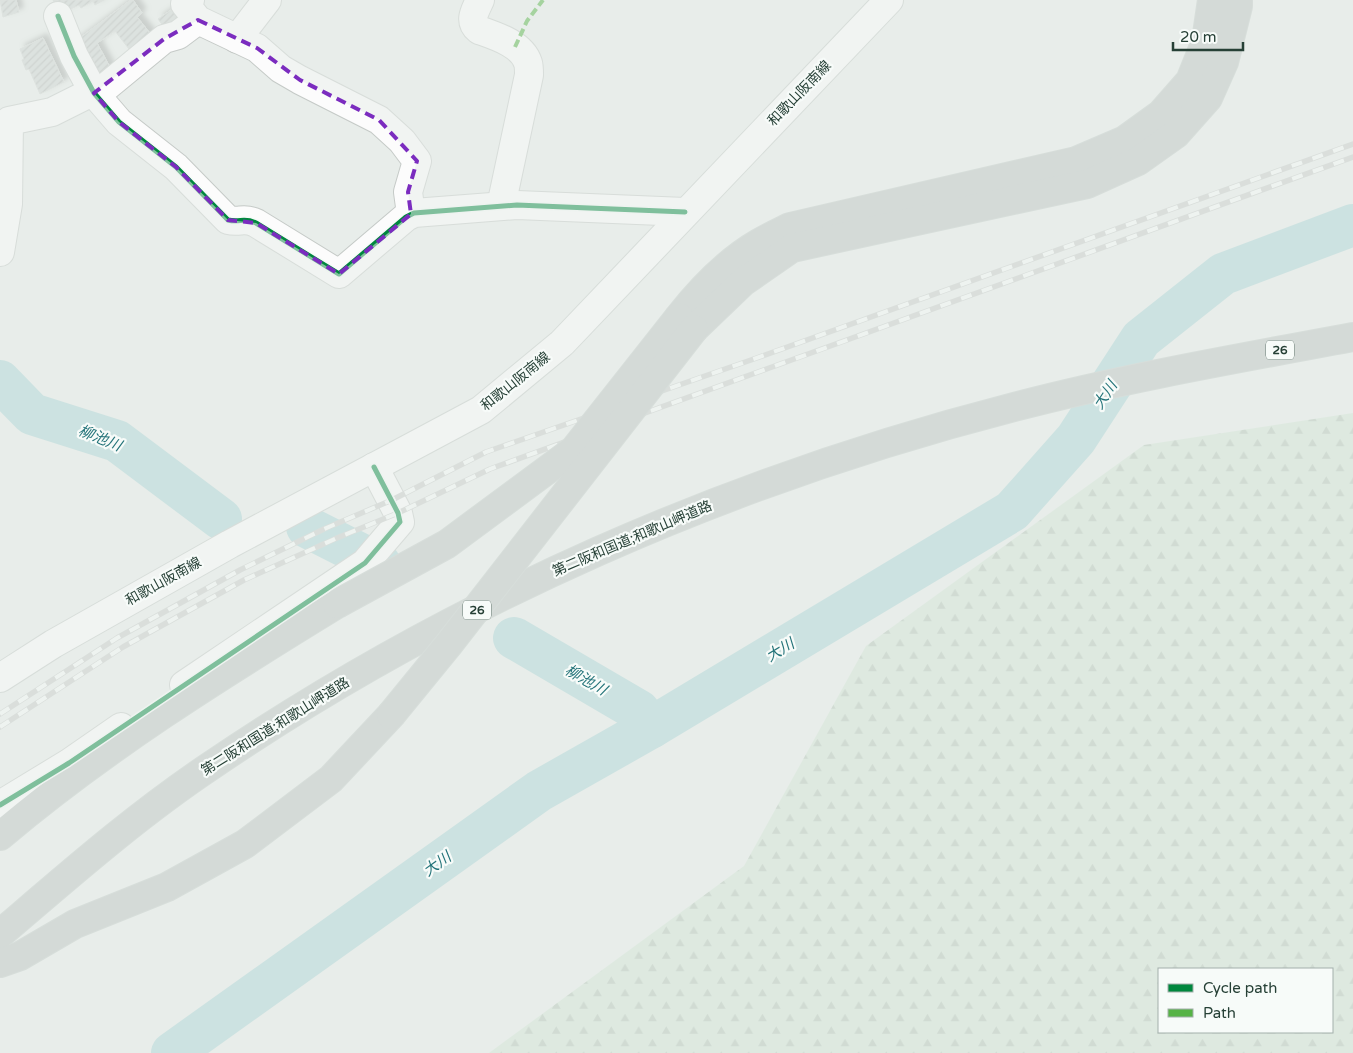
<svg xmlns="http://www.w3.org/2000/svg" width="1353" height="1053" viewBox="0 0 1353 1053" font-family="'Varela Round','Noto Sans JP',sans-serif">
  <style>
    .forest { fill: url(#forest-firs); fill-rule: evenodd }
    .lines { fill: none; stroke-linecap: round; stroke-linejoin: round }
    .river { stroke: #acd5d7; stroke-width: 42 }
    .building { fill: url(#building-hatch); stroke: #d1d6d3; filter: url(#shadow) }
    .street-casing { stroke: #c5cac7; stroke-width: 30 }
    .secondary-casing { stroke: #c4cac7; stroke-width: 30 }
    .highway-casing { stroke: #c3cbc8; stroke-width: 30 }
    .street { stroke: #fcfcfc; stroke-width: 28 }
    .secondary { stroke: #fcfcfc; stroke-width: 28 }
    .highway { stroke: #bcc3c1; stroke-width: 28 }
    .rail-casing { stroke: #c9cdcb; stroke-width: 5.5 }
    .rail { stroke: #f7fbf9; stroke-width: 4; stroke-dasharray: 11; stroke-linecap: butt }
    .highway-bridge-casing { stroke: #c3cbc8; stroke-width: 30; stroke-linecap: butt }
    .highway-bridge { stroke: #bcc3c1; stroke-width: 28 }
    .quiet { stroke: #56b346; stroke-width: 4; stroke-dasharray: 8 4; stroke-linecap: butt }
    .cycleway-casing { stroke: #f7fbf9; stroke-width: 8 }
    .cycleway { stroke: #00873e; stroke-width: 5 }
    .marked { fill: none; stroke: #7b2cbf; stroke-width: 4; stroke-dasharray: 10 6; stroke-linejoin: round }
    .labels { text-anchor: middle; stroke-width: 4.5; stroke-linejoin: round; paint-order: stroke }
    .shield { fill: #f7fbf9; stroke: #657870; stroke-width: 1 }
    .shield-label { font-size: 12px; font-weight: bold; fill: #264036 }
    .street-label { font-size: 14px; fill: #264036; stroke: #f7fbf9 }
    .water-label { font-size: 15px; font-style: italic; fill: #237379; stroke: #f7fbf9 }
  </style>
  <defs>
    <pattern id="forest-firs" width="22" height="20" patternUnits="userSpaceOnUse" patternTransform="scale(1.25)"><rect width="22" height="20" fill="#d3e5d6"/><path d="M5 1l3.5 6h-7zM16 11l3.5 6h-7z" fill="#b5c6b8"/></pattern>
    <pattern id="building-hatch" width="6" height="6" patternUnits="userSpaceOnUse" patternTransform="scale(1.25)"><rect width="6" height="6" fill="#cfd4d2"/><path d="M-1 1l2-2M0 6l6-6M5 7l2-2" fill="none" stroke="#b2b7b5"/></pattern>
    <filter id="shadow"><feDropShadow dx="4.5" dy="-4.5" stdDeviation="2.5" flood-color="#0004"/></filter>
  </defs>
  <rect width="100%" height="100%" fill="#e8edea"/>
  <path class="forest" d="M1353 413V1053H489L744 866 866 646 1144 445ZM1159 969H1332V1032H1159Z"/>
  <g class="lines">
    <g class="river">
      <path d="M0 381 32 414 117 441 221 519"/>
      <path d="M307 527 380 564"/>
      <path d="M514 638 639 711 652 727"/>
      <path d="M172 1053 539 791 652 727 1012 511 1076 439 1141 339 1223 274 1353 225"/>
    </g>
  </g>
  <g class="building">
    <path d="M0 0H16L19 12 3 17Z"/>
    <path d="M53 0H104L95 5 93 1 81 8 79 5 60 14Z"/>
    <path d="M131 0H133L142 13 137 17 157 42 136 58 115 31 97 43 111 69 100 87 72 44Z"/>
    <path d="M180 4 191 20 170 35 158 19Z"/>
    <path d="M43 38 64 82 40 94 29 69 26 70 22 60 24 59 20 49Z"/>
  </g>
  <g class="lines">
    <defs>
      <g id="street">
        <path d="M190 0 185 4 198 20 257 48 281 69 300 80 379 120 402 141 417 161 408 192 411 214"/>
        <path d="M480 0C475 11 468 21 479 30 496 36 522 44 528 63 529 66 529 71 529 75L501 206"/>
        <path d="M58 16 74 56 94 93 119 122 176 167 228 220C240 223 244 217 256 223L339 274 406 217 414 213 517 205 685 212"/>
        <path d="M237 39 267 0"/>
        <path d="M0 252 8 204 9 121 52 112 86 95 94 93 107 86 164 39 178 35 198 20"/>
        <path d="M184 685 365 563 400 522 398 513 374 467"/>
        <path d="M0 805 69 763 121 727"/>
      </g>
      <path id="secondary" d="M0 678 53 644 230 544 481 410 562 343 889 0"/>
      <g id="highway">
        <path d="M679 317C701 289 728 261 759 243 769 237 780 232 790 227L1076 161 1125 140 1161 114 1190 81 1206 41 1212 0"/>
        <path d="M694 329 743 282 792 248 1087 184 1138 161 1176 134 1208 98 1224 62 1238 6V0"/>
        <path d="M0 836C104 748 221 675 337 604"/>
        <path d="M0 934C69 875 137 815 212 765 455 600 730 480 1014 407 1125 378 1240 358 1353 337"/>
        <path d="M0 963 20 956 75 924 167 887 245 844 331 779 391 715"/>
      </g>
    </defs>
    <use href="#street" class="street-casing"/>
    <use href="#secondary" class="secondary-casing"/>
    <use href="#highway" class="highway-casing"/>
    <use href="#street" class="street"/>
    <use href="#secondary" class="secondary"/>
    <use href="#highway" class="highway"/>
    <defs>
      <g id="rail">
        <path d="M0 714 117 638 240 570 324 529 392 500 486 452 751 360 1353 144"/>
        <path d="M0 727 123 647 244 580 337 538 398 513 490 469 1353 157"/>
      </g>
    </defs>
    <use href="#rail" class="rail-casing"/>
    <use href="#rail" class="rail"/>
    <defs>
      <g id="highway-bridge">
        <path d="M337 604 447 544 574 450 679 317"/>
        <path d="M391 715 449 644 694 329"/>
      </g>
    </defs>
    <use href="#highway-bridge" class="highway-bridge-casing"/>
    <use href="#highway-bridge" class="highway-bridge"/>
    <path class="quiet" d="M515 47 527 21 543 0"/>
    <defs>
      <g id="cycleway">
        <path d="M58 16 74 56 94 93 119 122 176 167 228 220C240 223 244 217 256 223L339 274 406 217 414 213 517 205 685 212"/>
        <path d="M0 805 69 763 365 563 400 522 398 513 374 467"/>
      </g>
    </defs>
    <use href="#cycleway" class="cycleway-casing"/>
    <use href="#cycleway" class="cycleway"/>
  </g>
  <path d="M0 0H1353V1053H0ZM198 20 257 48 300 80 379 120 417 161 408 192 411 214 339 274 256 223 228 220 176 167 119 122 94 93 164 39Z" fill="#e8edea" fill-opacity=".55" fill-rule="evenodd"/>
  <path class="marked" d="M198 20 257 48 300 80 379 120 417 161 408 192 411 214 339 274 256 223 228 220 176 167 119 122 94 93 164 39Z"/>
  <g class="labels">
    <g class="shield">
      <rect x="1266" y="340.5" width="28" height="19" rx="4"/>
      <rect x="463" y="600.5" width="28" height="19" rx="4"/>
    </g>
    <g class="shield-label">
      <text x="1280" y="354">26</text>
      <text x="477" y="614">26</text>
    </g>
    <g class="street-label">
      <text transform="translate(799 93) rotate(-46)" y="5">和歌山阪南線</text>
      <text transform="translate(515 381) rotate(-39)" y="5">和歌山阪南線</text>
      <text transform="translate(632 538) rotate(-23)" y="5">第二阪和国道;和歌山岬道路</text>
      <text transform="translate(163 581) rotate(-29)" y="5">和歌山阪南線</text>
      <text transform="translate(275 726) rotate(-32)" y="5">第二阪和国道;和歌山岬道路</text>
    </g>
    <g class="water-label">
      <text transform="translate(1105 395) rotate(-57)" y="5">大川</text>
      <text transform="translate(100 438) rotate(22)" y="5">柳池川</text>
      <text transform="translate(780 650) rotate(-31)" y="5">大川</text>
      <text transform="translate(586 680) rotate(30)" y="5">柳池川</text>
      <text transform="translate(437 864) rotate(-36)" y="5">大川</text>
    </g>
  </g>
  <rect x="1158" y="968" width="175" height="65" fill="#f7fbf9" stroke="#a3b0ab"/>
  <rect x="1168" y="984" width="25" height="8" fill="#00873e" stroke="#a3b0ab"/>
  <text x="1203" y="993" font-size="15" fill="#264036">Cycle path</text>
  <rect x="1168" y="1009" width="25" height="8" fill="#56b346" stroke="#a3b0ab"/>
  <text x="1203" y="1018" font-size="15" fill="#264036">Path</text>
  <path d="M1173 42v8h70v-8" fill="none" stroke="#264036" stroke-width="2.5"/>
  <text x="1180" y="42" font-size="15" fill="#264036" stroke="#f7fbf9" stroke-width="4" paint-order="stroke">20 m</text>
</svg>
